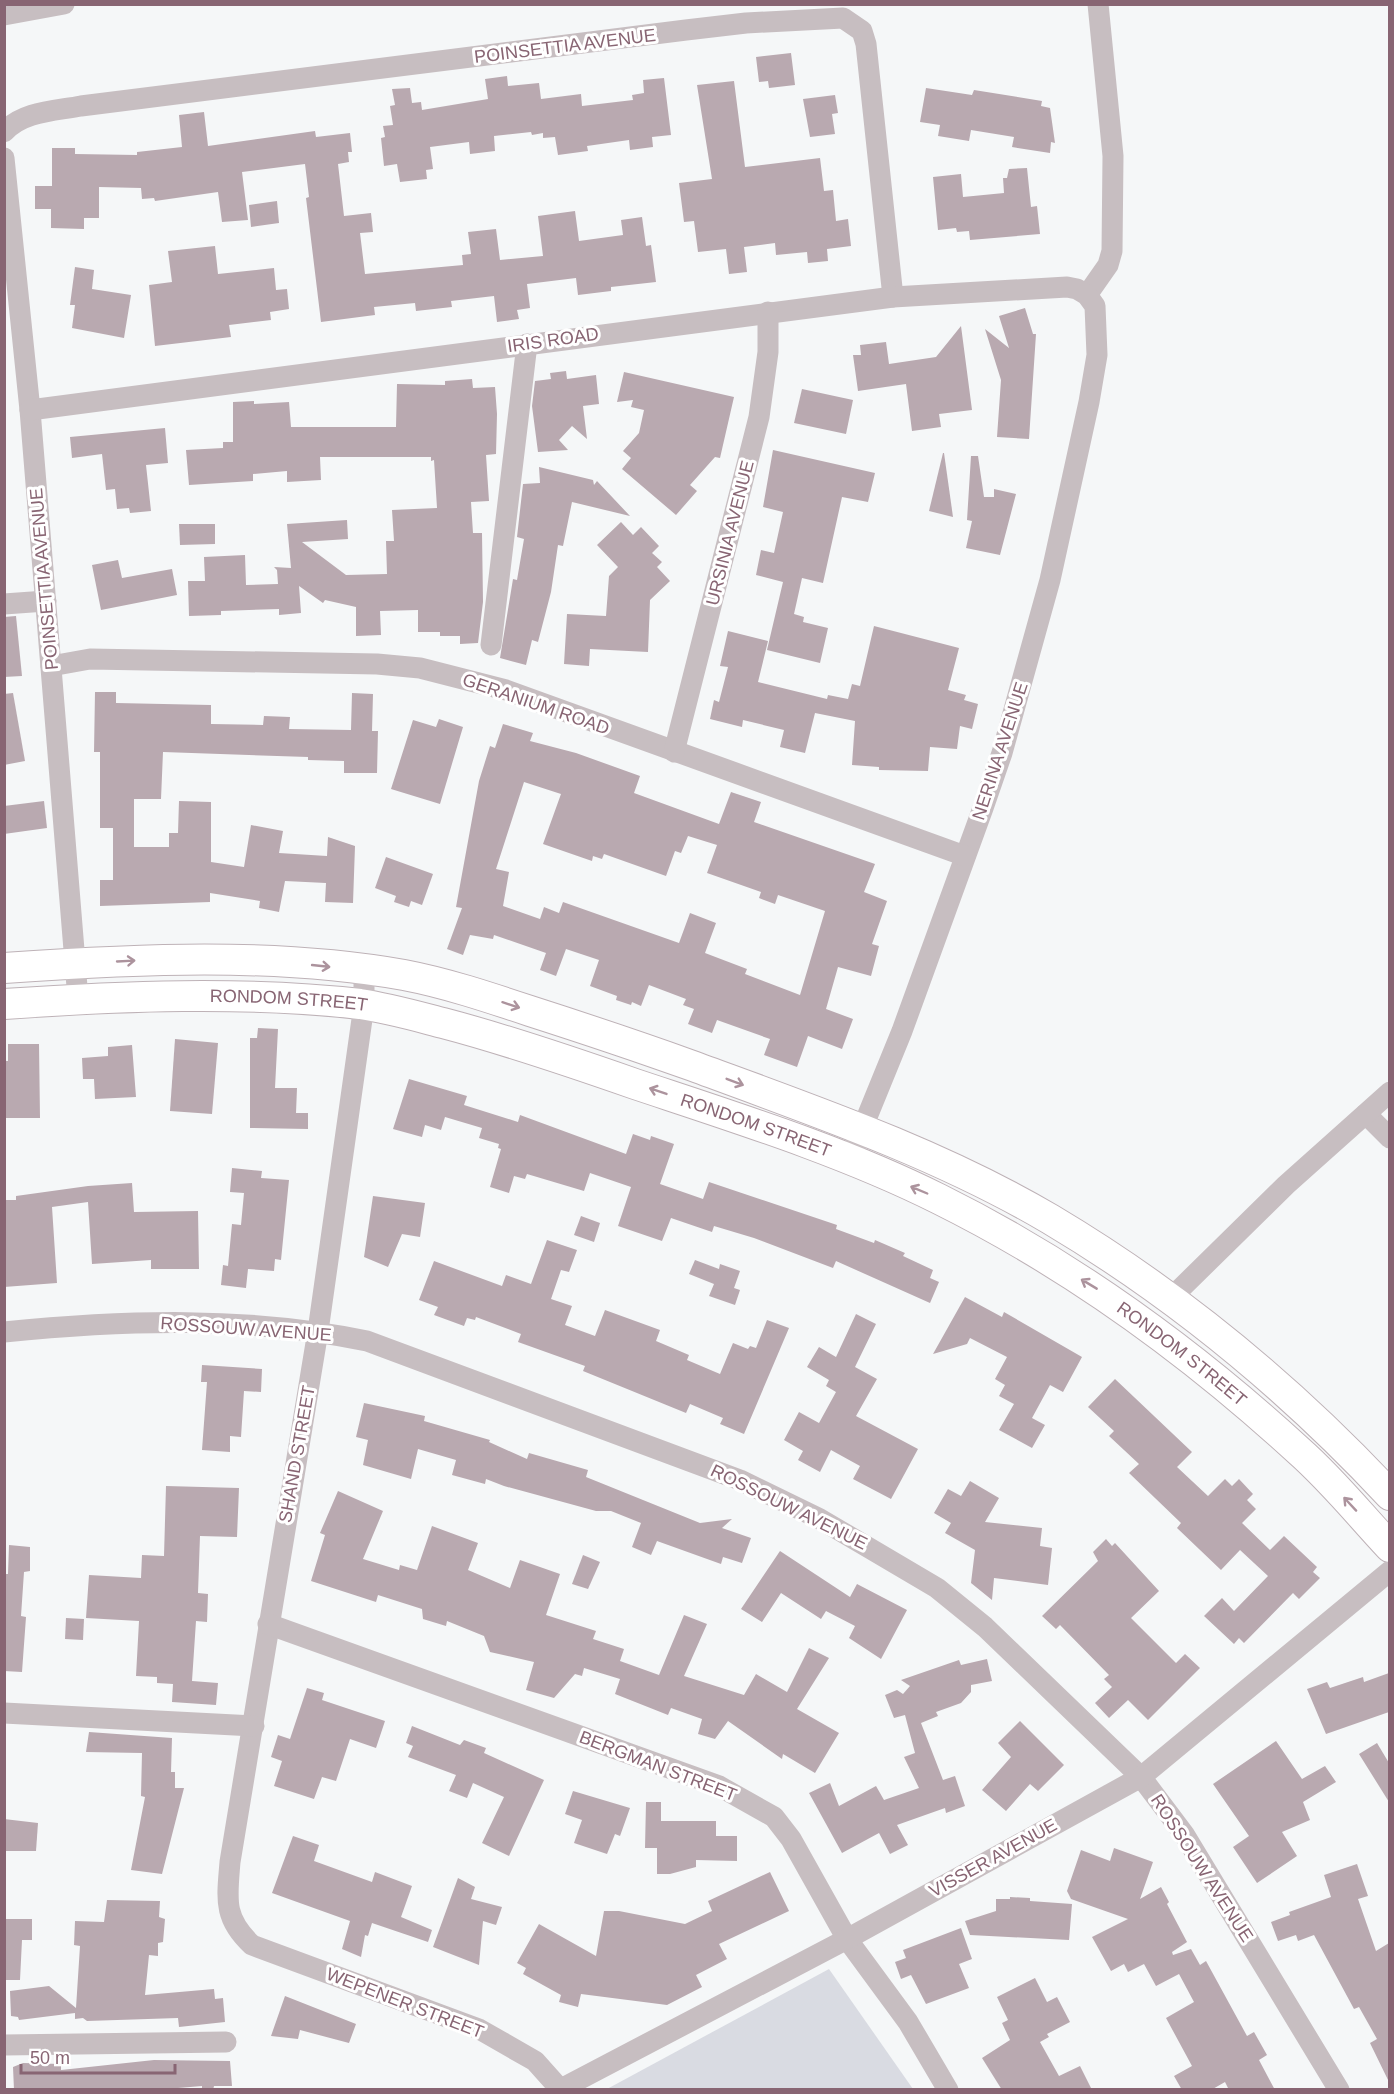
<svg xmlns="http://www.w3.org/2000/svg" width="1394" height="2094" viewBox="0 0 1394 2094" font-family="Helvetica,sans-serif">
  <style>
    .green { fill: #d9dbe2 }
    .building { fill: #b9a9b0; fill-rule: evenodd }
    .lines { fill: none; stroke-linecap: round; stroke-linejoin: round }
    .secondary-casing { stroke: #beb2b7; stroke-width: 32 }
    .street { stroke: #c7bec1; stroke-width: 21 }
    .secondary { stroke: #fff; stroke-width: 30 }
    .oneway { stroke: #ac939d }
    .labels { text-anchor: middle; stroke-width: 6; stroke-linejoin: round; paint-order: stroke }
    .street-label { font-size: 18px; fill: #886573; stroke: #fff }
  </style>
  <rect width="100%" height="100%" fill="#f5f7f8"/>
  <path class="green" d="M829 1969 913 2089H607Z"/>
  <g class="building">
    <path d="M791 53 795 85 769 88 768 81 759 82 756 57Z"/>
    <path d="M507 76 508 86 539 83 541 99 581 94 582 106 633 100 632 95 644 93 643 80 664 78 671 135 652 137 653 147 630 150 629 140 587 146 588 151 558 155 555 137 543 138V133L532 135 531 132 494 136 495 151 470 154 469 142 430 147 433 169 426 170 427 179 400 182 397 164 384 166 381 138 385 137 383 126 393 125 390 106 395 105 392 89 410 88 412 103 421 102 422 110 488 99 485 79Z"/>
    <path d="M734 81 745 167 820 158 824 191 833 190 836 221 848 219 851 246 827 249 828 261 808 263 807 252 776 255 775 243 744 247 747 272 729 274 726 249 698 252 694 221 684 222 679 183 712 179 697 85Z"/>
    <path d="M926 88 972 95 974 90 1042 101 1041 106 1050 108 1055 143 1051 142 1050 153 1012 147 1014 137 971 130 969 141 938 136 940 125 920 122Z"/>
    <path d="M835 95 838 113 832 114 835 134 810 137 803 99Z"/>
    <path d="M204 112 208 146 315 131 316 137 350 133 352 152H348L349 162 338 164 344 216 371 213 373 232 360 233 365 274 463 265 462 255 471 254 468 232 496 229 500 260 543 256 538 216 575 211 579 241 623 235 621 220 642 217 646 246 651 245 656 282 611 287V291L578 295 576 278 527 284 530 308 517 310 519 319 497 322 494 296 451 301 452 307 416 311 415 303 374 307 375 315 321 322 306 198 309 197 305 164 242 172 248 220 222 222 218 192 155 201 154 198 142 199 141 188 99 187V218H84V229L51 228V209H35V186H52V148H75V154L137 155V152L182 147 179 115Z"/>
    <path d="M1027 168 1031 207 1037 206 1040 234 970 240 969 231 957 232 956 228 938 230 933 177 961 174 963 197 1004 193 1003 178H1007L1009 169Z"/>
    <path d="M277 201 279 223 251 227 249 205Z"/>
    <path d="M215 246 218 274 274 268 276 290 287 289 289 309 270 312 271 320 229 325 231 337 155 346 149 285 172 282 168 251Z"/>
    <path d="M75 267 94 270 92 289 131 295 124 338 72 328 75 305H70Z"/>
    <path d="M1025 308 1033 334H1036L1029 439 997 437 1001 380 985 329 1009 348 999 316Z"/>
    <path d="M961 326 972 410 939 414 941 427 912 431 906 384 858 391 853 355H861L860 345 886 342 889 364 936 357Z"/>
    <path d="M566 371 567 379 596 375 599 404 583 406 587 439 572 426 559 440 568 450 538 452 532 406 535 381 551 379 550 373Z"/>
    <path d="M624 372 734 397 720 458 715 457 690 485 697 491 676 515 622 469 631 458 623 451 639 433 644 410 631 407 633 400 617 402Z"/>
    <path d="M472 379 473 388 495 387 497 414 496 454 486 455 489 501 471 502 473 533H482L483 602 478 643 460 644V636H440V632H418V610L380 611 381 635 356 636V607L325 600 323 603 299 586 301 613 279 615V609L221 611V615L189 616 188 581H205L204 557 245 555 246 585 278 584 277 570 274 567 291 568 287 524 347 520 348 539 302 542 346 575 387 574 386 541H394L392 510 437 508 434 460 431 461V457H320L321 480 287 482V471L253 474V481L189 485 186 450 223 448V442H233V402L254 401V404L289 402 291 427H396L397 384 445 385V381Z"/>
    <path d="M802 389 853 400 846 434 794 423Z"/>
    <path d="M165 428 168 463 146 465 151 511 130 513 129 508 117 509 115 489 106 490 102 454 72 458 70 437Z"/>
    <path d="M773 450 875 473 868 502 842 497 823 583 802 578 794 614 804 617 803 622 828 628 820 663 767 650 783 582 756 575 761 550 774 553 783 512 763 507Z"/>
    <path d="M943 453H944L953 517 929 511Z"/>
    <path d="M971 456H978L984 497H994V489L1016 494 1000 555 966 548 972 521 967 520Z"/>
    <path d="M539 467 593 480 594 485 597 481 630 516 572 502 563 546 558 545 551 592 538 642 532 640 526 665 500 658 513 579 517 580 524 539 517 537 523 484 540 483Z"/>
    <path d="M621 522 633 535 641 527 659 546 652 553 662 562 657 567 670 581 650 600 648 652 590 649 589 666 564 664 567 614 606 616 609 576 618 567 597 545Z"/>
    <path d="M179 524H215V544L180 545Z"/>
    <path d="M118 560 122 578 172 569 177 595 101 610 92 565Z"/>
    <path d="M16 616 22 676 4 677V617Z"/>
    <path d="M874 626 959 648 948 690 966 695 964 700 978 704 972 729 960 726 957 749 930 747 928 771 879 770V767L852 765 855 721 815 713 805 753 780 747 784 730 743 720 742 727 710 719 714 700 719 702 728 667 720 666 728 631 768 641 758 682 827 699 828 695 848 699 852 684 860 686Z"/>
    <path d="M95 692H116V703L211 705V724L263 725 264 716 290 717 289 729 351 730 352 693 373 694 372 731H378L377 773H344V761L308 760V757L163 752 161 799H134V847H169V833H178L179 801 211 802V862L244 867 251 825 283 831 279 853 327 856 328 837 355 846 353 903 325 902 326 883 285 881 279 912 259 908 260 901 210 893V902L100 906V880H113V828H100V752H94Z"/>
    <path d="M13 693 25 761 4 765V694Z"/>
    <path d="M439 719 463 727 440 804 391 789 413 720 436 727Z"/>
    <path d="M503 724 533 733 530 741 576 753 640 776 634 793 719 824 731 792 761 802 754 822 875 864 864 892 887 901 872 944 879 946 871 976 838 967 826 1009 853 1019 842 1049 808 1036 797 1067 764 1055 770 1039 717 1020 712 1033 688 1024 694 1009 683 1005 686 999 649 985 641 1006 632 1002 631 1005 616 1000 617 996 590 986 599 960 566 949 556 976 540 970 546 953 494 935 493 939 470 935 463 955 447 949 462 908 456 907 479 781 490 746 495 748ZM524 782 561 794 543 844 592 861 593 856 602 859 604 854 666 876 675 851 681 853 688 836 717 845 707 873 761 892 759 898 775 904 778 895 825 911 800 995 745 974 747 969 705 953 716 923 690 913 679 943 563 902 559 913 544 907 540 919 503 906 509 872 496 869Z"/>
    <path d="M44 801 47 828 4 834V806Z"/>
    <path d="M386 857 433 874 422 905 411 901 409 907 394 902 396 896 375 888Z"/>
    <path d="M258 1028 278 1029 275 1088H297L296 1113H308V1129L250 1128V1038H257Z"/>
    <path d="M175 1039 218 1043 212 1114 170 1111Z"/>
    <path d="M8 1044H39L40 1118H4V1061H8Z"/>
    <path d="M132 1045 136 1097 95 1099 94 1079H83L82 1058 108 1056V1047Z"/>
    <path d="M409 1079 467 1096 464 1105 518 1122 520 1115 626 1154 633 1134 650 1140 651 1136 674 1144 660 1184 703 1199 709 1182 837 1225 836 1229 874 1243 875 1240 905 1253 903 1256 933 1270 930 1278 939 1282 930 1303 836 1261 833 1268 754 1238 714 1226 712 1232 671 1218 662 1241 618 1226 631 1187 590 1173 584 1191 527 1174 525 1179 514 1176 509 1193 490 1187 501 1149 498 1148 499 1144 479 1138 482 1128 445 1117 441 1130 425 1125 422 1137 393 1129Z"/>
    <path d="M232 1168 262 1171 261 1178 289 1180 281 1260 275 1259 274 1271 248 1269 246 1288 221 1285 223 1265 228 1266 232 1224 241 1225 244 1193 230 1192Z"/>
    <path d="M132 1183 134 1212 198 1211 199 1269H151V1260L92 1264 88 1202 52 1207 57 1283 4 1287V1200H16V1196L88 1186Z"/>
    <path d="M373 1196 425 1203 420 1237 402 1234 388 1267 364 1257Z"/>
    <path d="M581 1216 600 1223 594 1242 574 1235Z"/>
    <path d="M547 1240 577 1250 569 1272 561 1270 551 1299 572 1306 565 1325 595 1336 605 1310 660 1330 656 1341 689 1355 687 1360 720 1374 733 1343 748 1349 750 1346 756 1348 767 1320 789 1328 744 1434 720 1424 723 1418 690 1404 686 1413 583 1371 585 1366 518 1342 521 1334 476 1317 475 1320 467 1318 464 1326 434 1315 438 1307 419 1300 434 1261 502 1286 506 1275 531 1284Z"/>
    <path d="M695 1260 719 1269 720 1264 740 1271 734 1288 740 1290 735 1305 709 1296 714 1284 689 1274Z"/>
    <path d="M965 1297 1002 1317 1004 1312 1082 1357 1063 1392 1050 1385 1032 1418 1045 1425 1032 1448 999 1430 1014 1404 999 1396 1005 1385 995 1379 1007 1357 970 1338 967 1344 933 1354Z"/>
    <path d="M856 1314 876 1324 855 1367 877 1379 856 1416 918 1449 891 1499 853 1479 860 1466 831 1450 820 1472 798 1460 803 1451 784 1440 799 1412 819 1423 836 1392 826 1386 829 1380 807 1367 819 1347 836 1357Z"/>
    <path d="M202 1365 262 1369 261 1392 244 1391 241 1437 230 1436V1452L202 1450 207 1382H201Z"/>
    <path d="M1115 1379 1192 1452 1177 1467 1208 1496 1225 1479 1232 1486 1239 1479 1253 1494 1247 1500 1256 1509 1242 1523 1270 1550 1284 1536 1317 1567 1313 1572 1320 1578 1299 1599 1293 1593 1244 1643 1239 1638 1234 1644 1204 1616 1222 1598 1234 1611 1268 1576 1240 1550 1221 1570 1177 1528 1181 1523 1129 1473 1139 1464 1109 1436 1114 1431 1088 1407Z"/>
    <path d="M364 1403 425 1416 424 1421 490 1440 489 1442 527 1459 529 1453 588 1470 586 1477 700 1523 732 1519 722 1528 751 1538 742 1563 723 1557 721 1564 657 1541 651 1555 632 1547 641 1523 611 1511H596L504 1486 486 1479 485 1484 452 1475 456 1460 418 1449 411 1479 363 1465 368 1440 356 1437Z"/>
    <path d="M970 1481 999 1498 985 1522 1042 1528 1040 1546 1052 1548 1048 1585 994 1578 992 1600 971 1583 975 1550 945 1533 951 1523 934 1513 948 1489 961 1496Z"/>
    <path d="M166 1486 239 1488 237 1537 200 1536 198 1593 208 1594 207 1622 196 1621 192 1681 218 1683 216 1705 172 1702 173 1684 157 1683V1677L136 1676 139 1621 86 1618 89 1575 141 1578 142 1555 164 1556Z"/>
    <path d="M338 1491 383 1511 363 1559 399 1570 400 1565 417 1570 432 1526 478 1543 468 1570 510 1588 520 1560 560 1574 546 1615 596 1631 593 1639 624 1649 620 1661 659 1675 684 1615 707 1624 684 1676 744 1695 756 1674 787 1692 809 1648 829 1658 797 1709 839 1733 815 1773 783 1754 782 1759 728 1721 715 1739 698 1734 702 1719 671 1708 668 1715 615 1694 620 1679 584 1668 582 1676 575 1674 554 1698 526 1690 534 1662 490 1652 484 1636 447 1621 446 1626 423 1619 422 1609 378 1595 376 1602 311 1581 325 1535 320 1533Z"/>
    <path d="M1106 1539 1112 1546 1115 1543 1159 1591 1131 1618 1176 1663 1185 1654 1200 1668 1148 1720 1128 1700 1109 1718 1095 1703 1112 1687 1104 1679 1109 1675 1060 1625 1056 1629 1042 1616 1098 1561 1093 1552Z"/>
    <path d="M9 1545 30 1547V1571L24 1572 21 1616 26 1617 22 1672 4 1671V1574H8Z"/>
    <path d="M780 1551 850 1597 857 1584 907 1610 881 1659 849 1638 855 1626 826 1611 821 1619 781 1593 762 1622 741 1609Z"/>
    <path d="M583 1555 600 1562 588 1589 572 1584Z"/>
    <path d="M66 1618 84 1619 83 1640 65 1639Z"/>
    <path d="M987 1659 992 1681 971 1685V1692L961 1703 936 1712 938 1716 921 1723 943 1780 955 1776 965 1806 946 1813 945 1808 897 1825 908 1845 890 1854 879 1833 842 1853 809 1793 830 1783 839 1806 876 1786 884 1800 919 1788 904 1757 915 1753 905 1715 894 1718 885 1695 897 1690 903 1694 910 1686 901 1680 959 1660 961 1665Z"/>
    <path d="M1389 1673V1712L1326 1734 1307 1689 1327 1682 1330 1688 1363 1677 1364 1682Z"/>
    <path d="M307 1688 324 1693 322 1700 385 1721 376 1748 350 1739 336 1781 322 1777 314 1799 274 1786 282 1761 271 1757 278 1735 290 1739Z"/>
    <path d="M1020 1721 1064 1765 1038 1791 1030 1784 1006 1811 982 1790 1011 1757 998 1743Z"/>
    <path d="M412 1726 460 1745 464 1740 486 1748 484 1753 544 1780 509 1856 482 1843 504 1797 473 1783 467 1798 449 1791 456 1775 408 1757 413 1746 406 1743Z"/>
    <path d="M89 1732 172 1738 171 1772H175V1788H184L162 1874 131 1870 145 1797 141 1796 142 1753 86 1752Z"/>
    <path d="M1276 1741 1302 1779 1325 1766 1336 1782 1303 1802 1310 1820 1282 1832 1297 1856 1257 1883 1233 1847 1249 1836 1213 1784Z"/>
    <path d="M1377 1743 1389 1763V1802L1359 1754Z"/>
    <path d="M573 1791 630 1808 620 1836 615 1834 607 1854 574 1843 582 1820 565 1814Z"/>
    <path d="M646 1802H661V1821H716V1836H737V1861L696 1860V1867L670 1874H657V1848H645Z"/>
    <path d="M4 1819 38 1823 36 1851H4Z"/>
    <path d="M293 1836 319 1845 314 1861 372 1882 375 1872 412 1886 401 1917 432 1930 428 1942 372 1923 368 1936 365 1935 361 1957 342 1949 350 1921 272 1893Z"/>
    <path d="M1114 1848 1153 1862 1140 1899 1161 1887 1169 1902 1167 1904 1187 1942 1172 1952 1173 1955 1191 1949 1200 1965 1206 1961 1247 2036 1254 2032 1267 2055 1259 2060 1275 2090H1229L1225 2082 1211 2090H1182L1174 2076 1192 2066 1166 2018 1194 2002 1179 1974 1156 1986 1144 1964 1128 1972 1124 1964 1111 1971 1092 1937 1128 1919 1071 1899 1067 1891 1081 1850 1110 1861Z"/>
    <path d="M1357 1864 1368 1896 1358 1899 1376 1951 1389 1943V2082L1370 2043 1377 2039 1359 2007 1354 2009 1314 1935 1298 1941 1296 1935 1278 1941 1271 1922 1290 1915 1289 1912 1331 1897 1324 1875Z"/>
    <path d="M770 1872 789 1911 719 1944 727 1959 696 1975 702 1987 667 2005 581 1994 578 2007 559 2002 561 1995 523 1974 526 1968 517 1963 539 1924 596 1956 604 1911H619L685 1924 712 1911 708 1901Z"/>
    <path d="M458 1878 475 1887 471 1899 502 1907 496 1925 483 1921 479 1965 433 1947Z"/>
    <path d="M1010 1897 1030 1898V1901L1072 1904 1069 1940 970 1935 965 1921 996 1911V1899H1010Z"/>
    <path d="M107 1900 160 1901 159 1917 165 1919 163 1942 158 1943V1956L149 1955 145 1995 214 1989 215 1999 223 1998 225 2022 179 2027 178 2018 87 2021 83 2018 75 2019V2013L19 2020 18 2017 11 2016 10 1991 49 1986 76 2008 80 1946 74 1945 75 1921 104 1922Z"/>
    <path d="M4 1919H32V1940H22L20 1980H4Z"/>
    <path d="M961 1928 972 1959 959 1964 969 1988 926 2004 911 1975 901 1979 895 1962 906 1958 903 1950Z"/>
    <path d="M1035 1978 1047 2002 1057 1997 1070 2022 1047 2034 1049 2037 1040 2042 1059 2076 1080 2066 1092 2090H1002L982 2058 1010 2040 1002 2023 1008 2020 997 1997Z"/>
    <path d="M285 1996 356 2024 349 2043 300 2030 298 2039 271 2036Z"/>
    <path d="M154 2060 230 2061 232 2086H214L213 2090H202V2086L154 2090H14L13 2067 23 2063 61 2064V2070Z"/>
  </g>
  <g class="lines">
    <defs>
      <g id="secondary">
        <path d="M4 968C136 959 273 952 404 975 446 983 488 997 530 1011 583 1028 637 1046 690 1065 812 1110 938 1153 1050 1219 1176 1294 1290 1388 1390 1495"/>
        <path id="s1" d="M4 1004C122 996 243 991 360 1004 388 1008 416 1016 443 1023 508 1040 572 1062 635 1084 737 1118 843 1151 939 1199 1072 1265 1190 1351 1299 1451 1332 1480 1360 1515 1390 1547"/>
      </g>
    </defs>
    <use href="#secondary" class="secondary-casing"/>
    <g class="street">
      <path d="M4 15 64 4"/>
      <path d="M4 132C23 111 55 111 81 106L686 30 746 23 843 18 862 31 866 44 893 297"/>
      <path d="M4 158 30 410 78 999"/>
      <path d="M1087 295 1108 265 1112 251 1113 156 1098 4"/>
      <path d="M30 410 893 297 1067 287 1077 289 1087 295 1095 306 1097 355 1089 402 1050 580 1002 753 983 808 902 1031 849 1161"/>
      <path d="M4 604 46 601"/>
      <path d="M491 645 527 344"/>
      <path d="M51 666 90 659 377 664 420 668 506 690 965 856"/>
      <path d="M674 752 759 417 768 352V312"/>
      <path d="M364 971V1005L318 1331 230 1862C227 1899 223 1918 252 1945L479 2029 535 2061 560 2089"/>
      <path d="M1366 1114 1390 1138"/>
      <path d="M1171 1298 1286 1185 1390 1092"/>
      <path d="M4 1332C125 1320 248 1316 367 1341L740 1480 820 1519 937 1588 985 1627 1141 1777 1184 1834 1339 2090"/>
      <path d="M268 1624 719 1786 774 1817 791 1839 847 1939 908 2022 948 2090"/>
      <path d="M4 1713 254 1726"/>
      <path d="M4 2045 226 2042"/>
      <path d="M559 2090 847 1939 1141 1777 1390 1571"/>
    </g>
    <use href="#secondary" class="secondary"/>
  </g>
  <defs><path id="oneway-shaft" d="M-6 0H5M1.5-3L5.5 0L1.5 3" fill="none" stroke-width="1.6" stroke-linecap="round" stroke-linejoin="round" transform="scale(1.5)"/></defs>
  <g class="oneway">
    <use href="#oneway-shaft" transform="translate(126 961) rotate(-3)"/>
    <use href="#oneway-shaft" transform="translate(321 966) rotate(6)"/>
    <use href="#oneway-shaft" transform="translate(511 1005) rotate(18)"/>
    <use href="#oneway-shaft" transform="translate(735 1082) rotate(21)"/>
    <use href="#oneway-shaft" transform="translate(658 1091) rotate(-161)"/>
    <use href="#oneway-shaft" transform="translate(919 1190) rotate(-157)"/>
    <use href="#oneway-shaft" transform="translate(1089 1284) rotate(-149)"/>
    <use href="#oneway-shaft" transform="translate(1350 1504) rotate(-133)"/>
  </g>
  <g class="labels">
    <g class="street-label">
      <text transform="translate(565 46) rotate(-7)" y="6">POINSETTIA AVENUE</text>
      <text transform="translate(553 340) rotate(-8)" y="6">IRIS ROAD</text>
      <text transform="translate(730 533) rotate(-76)" y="6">URSINIA AVENUE</text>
      <text transform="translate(44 579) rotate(-95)" y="6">POINSETTIA AVENUE</text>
      <text transform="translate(536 704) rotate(19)" y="6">GERANIUM ROAD</text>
      <text transform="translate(1000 751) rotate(-72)" y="6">NERINA AVENUE</text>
      <text dy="6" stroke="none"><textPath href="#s1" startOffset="285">RONDOM STREET</textPath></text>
      <text dy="6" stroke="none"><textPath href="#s1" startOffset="771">RONDOM STREET</textPath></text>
      <text transform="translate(246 1329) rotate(4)" y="6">ROSSOUW AVENUE</text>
      <text dy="6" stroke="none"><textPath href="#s1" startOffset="1257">RONDOM STREET</textPath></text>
      <text transform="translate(297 1454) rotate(-80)" y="6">SHAND STREET</text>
      <text transform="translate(789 1507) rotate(26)" y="6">ROSSOUW AVENUE</text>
      <text transform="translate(658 1766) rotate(21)" y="6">BERGMAN STREET</text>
      <text transform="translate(993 1858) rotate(-29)" y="6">VISSER AVENUE</text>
      <text transform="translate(1202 1868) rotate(57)" y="6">ROSSOUW AVENUE</text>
      <text transform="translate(405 2003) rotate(21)" y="6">WEPENER STREET</text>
    </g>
  </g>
  <rect width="1394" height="2094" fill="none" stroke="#886573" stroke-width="12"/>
  <path d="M21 2064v9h154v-9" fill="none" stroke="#886573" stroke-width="3"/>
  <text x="30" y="2064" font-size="18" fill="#886573" stroke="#ffffff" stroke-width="4.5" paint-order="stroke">50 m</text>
</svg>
